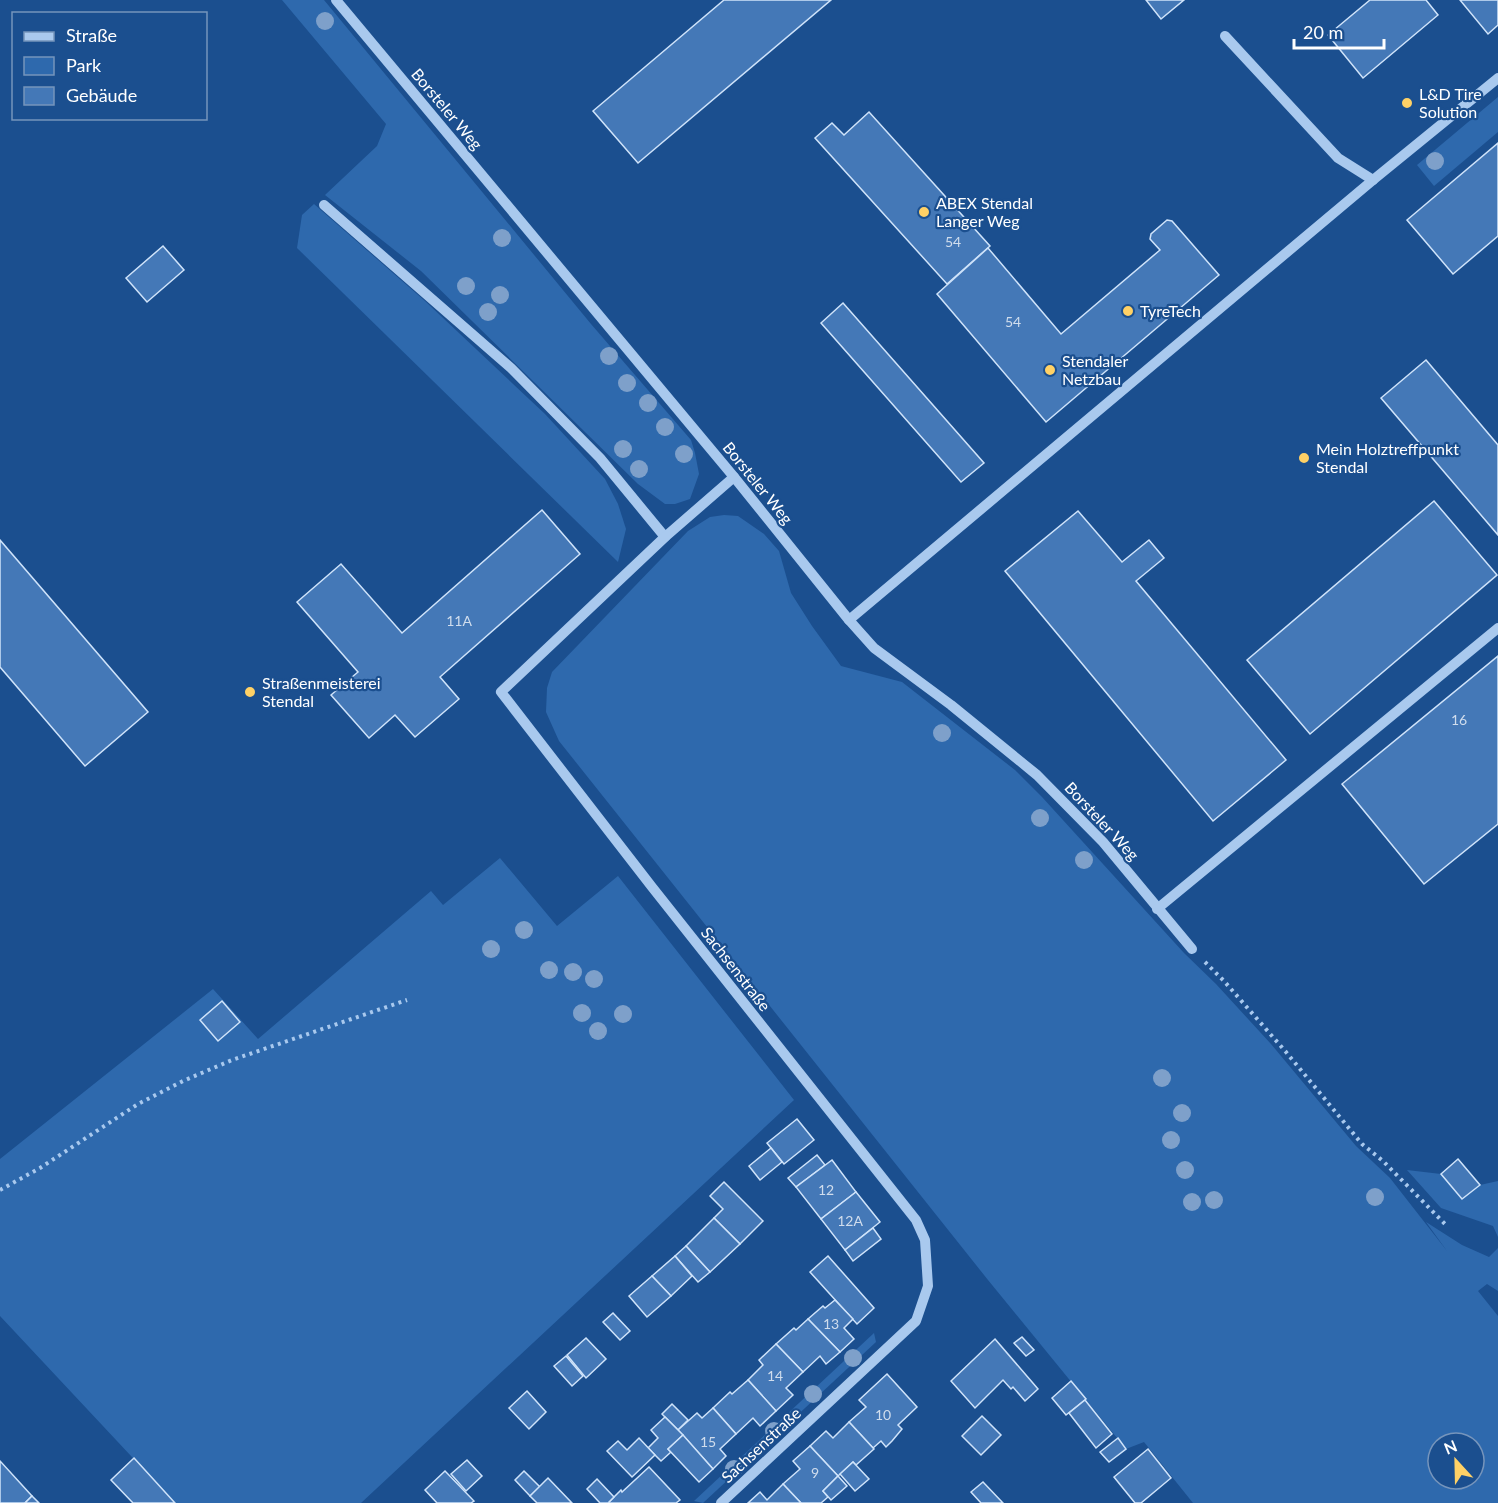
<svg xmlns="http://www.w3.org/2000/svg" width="1498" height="1503" viewBox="0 0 1498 1503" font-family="Lato,sans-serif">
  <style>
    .green { fill: #2e69ad; fill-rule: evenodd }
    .building { fill: #4478b7; stroke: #cfe3fa; stroke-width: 1.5 }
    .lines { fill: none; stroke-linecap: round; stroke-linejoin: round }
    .path { stroke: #a9c9ee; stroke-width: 4; stroke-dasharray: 3 4.5; stroke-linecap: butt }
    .minor { stroke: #a9c9ee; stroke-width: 10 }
    .tree { fill: #7ea0ca }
    .poi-dot { fill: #ffd166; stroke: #1b4f8f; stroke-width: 2 }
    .labels { text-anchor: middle; stroke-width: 4.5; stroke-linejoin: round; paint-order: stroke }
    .number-label { font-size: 14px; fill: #d0dded }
    .poi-label { font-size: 16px; fill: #fff; stroke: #1b4f8f; text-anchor: start }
    .street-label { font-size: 16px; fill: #fff; stroke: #1b4f8f }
  </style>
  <rect width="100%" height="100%" fill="#1b4f8f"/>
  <g class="green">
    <path d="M282 0H324L591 324 691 440 695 453 699 474 690 499 675 504H665L638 484 421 271 325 195 377 146 386 124Z"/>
    <path d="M1498 97V132L1434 186 1417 165Z"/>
    <path d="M314 204 425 301 545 414 605 479 618 504 626 529 618 562 297 248 302 215Z"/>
    <path d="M724 515 738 516 764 534 779 551 791 593 812 626 841 666 902 682 1015 770 1042 797 1184 953 1216 984 1271 1044 1356 1146 1390 1178 1447 1251 1426 1222 1462 1245 1489 1257 1498 1248V1291L1487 1284 1478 1291 1498 1316V1503H1193L1144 1442 1126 1449 988 1280 559 741 546 712 547 688 552 672 688 531 710 517ZM1438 1443H1474V1479H1438Z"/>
    <path d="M500 858 557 926 618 876 794 1100 361 1503H175L0 1316V1159L213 989 258 1039 431 891 443 905Z"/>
    <path d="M1407 1170 1441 1174 1462 1199 1480 1185 1498 1181V1237L1493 1226 1441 1208Z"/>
    <path d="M874 1333 876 1342 703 1503 694 1501Z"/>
  </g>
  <g class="building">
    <path d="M724 0H831L638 163 593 111Z"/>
    <path d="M1146 0H1184L1161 19Z"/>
    <path d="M1370 0H1426L1438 15 1363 78 1328 35Z"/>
    <path d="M1460 0H1498V25L1488 34Z"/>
    <path d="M869 112 990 246 947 284 815 138 832 123 844 135Z"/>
    <path d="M1498 143V236L1453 274 1407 220Z"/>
    <path d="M1167 220 1172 221 1219 275 1046 422 937 294 988 248 1061 334 1160 250 1150 239 1151 234Z"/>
    <path d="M163 246 184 270 147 302 126 278Z"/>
    <path d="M843 303 984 463 961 482 821 323Z"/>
    <path d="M1426 360 1498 445V535L1381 398Z"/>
    <path d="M1434 501 1497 575 1310 734 1247 660Z"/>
    <path d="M542 510 580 554 440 677 459 699 415 737 395 715 369 738 331 695 358 672 297 602 341 564 402 633Z"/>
    <path d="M1078 511 1122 562 1149 540 1164 558 1136 581 1286 760 1213 821 1005 571Z"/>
    <path d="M0 540 148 712 85 766 0 667Z"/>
    <path d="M1498 656V824L1424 884 1342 784Z"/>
    <path d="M222 1001 240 1022 218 1041 200 1020Z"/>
    <path d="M797 1119 814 1140 784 1164 767 1143Z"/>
    <path d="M771 1148 782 1162 760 1180 749 1166Z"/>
    <path d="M817 1155 825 1165 796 1187 788 1178Z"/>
    <path d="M1458 1159 1480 1185 1462 1199 1441 1174Z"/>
    <path d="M832 1160 856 1192 821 1219 796 1187Z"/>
    <path d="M724 1182 763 1221 740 1244 714 1218 723 1209 710 1196Z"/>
    <path d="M856 1192 880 1222 845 1250 821 1219Z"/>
    <path d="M714 1218 740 1244 710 1272 686 1246Z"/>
    <path d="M873 1228 881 1239 853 1261 845 1250Z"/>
    <path d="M686 1246 710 1272 698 1282 675 1256Z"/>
    <path d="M675 1256 692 1276 671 1296 652 1276Z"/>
    <path d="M828 1256 874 1308 857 1324 810 1272Z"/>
    <path d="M652 1276 671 1296 647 1317 629 1296Z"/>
    <path d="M835 1300 853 1319 844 1328 854 1339 840 1352 808 1319 823 1306 825 1308Z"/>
    <path d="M613 1313 630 1331 620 1340 603 1322Z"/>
    <path d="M808 1319 840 1352 826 1364 820 1356 803 1372 776 1344 794 1328 796 1330Z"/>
    <path d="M1022 1337 1034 1350 1026 1356 1014 1343Z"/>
    <path d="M586 1338 606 1359 586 1378 567 1355Z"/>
    <path d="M995 1339 1038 1389 1025 1401 1013 1387 1011 1389 1003 1380 975 1408 951 1381Z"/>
    <path d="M776 1344 803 1372 786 1388 793 1395 776 1411 748 1380 763 1365 759 1360Z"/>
    <path d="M566 1356 583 1376 572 1386 554 1366Z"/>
    <path d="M887 1374 917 1407 898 1425 902 1429 892 1441 886 1447 881 1441 873 1448 849 1422 866 1407 859 1400Z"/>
    <path d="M748 1380 776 1411 760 1426 753 1418 736 1434 713 1408 730 1392 732 1394Z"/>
    <path d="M1071 1381 1086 1399 1066 1415 1052 1398Z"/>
    <path d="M527 1391 546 1412 529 1429 509 1408Z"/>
    <path d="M1085 1400 1112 1434 1096 1448 1069 1413Z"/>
    <path d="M672 1404 688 1420 678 1430 662 1414Z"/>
    <path d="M713 1408 736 1434 720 1449 726 1456 713 1469 678 1430 697 1413 702 1418Z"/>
    <path d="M982 1416 1001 1435 981 1455 962 1436Z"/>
    <path d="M665 1417 683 1435 668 1449 671 1452 661 1461 648 1448 658 1438 651 1430Z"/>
    <path d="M849 1422 874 1449 856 1465 853 1462 838 1476 810 1446 826 1431 833 1438Z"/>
    <path d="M683 1435 713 1469 699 1482 668 1449Z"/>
    <path d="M639 1438 655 1455 632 1477 607 1451 618 1441 627 1450Z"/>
    <path d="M1118 1438 1126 1449 1109 1462 1100 1452Z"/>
    <path d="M810 1446 838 1476 823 1491 828 1497 821 1503H801L783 1484 800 1469 793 1461Z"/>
    <path d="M1148 1449 1171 1478 1141 1503H1135L1114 1477Z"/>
    <path d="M134 1458 175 1503H133L111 1480Z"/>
    <path d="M467 1460 482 1476 466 1491 451 1474Z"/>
    <path d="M0 1461 32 1496 25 1503H0Z"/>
    <path d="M853 1462 869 1479 855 1491 840 1474Z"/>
    <path d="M649 1467 680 1500 676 1503H608L621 1490 622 1492Z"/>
    <path d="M445 1471 474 1501 471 1503H437L425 1490Z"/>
    <path d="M524 1471 540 1487 530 1496 515 1480Z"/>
    <path d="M838 1476 847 1486 831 1500 823 1491Z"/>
    <path d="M548 1478 572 1503H537L530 1496Z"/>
    <path d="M597 1479 614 1497 608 1503H600L587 1489Z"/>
    <path d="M983 1482 1003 1503H981L971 1492Z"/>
    <path d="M783 1484 801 1503H748L760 1492 767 1500Z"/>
    <path d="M32 1496 39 1503H25Z"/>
  </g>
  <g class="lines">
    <g class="path">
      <path d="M1205 962 1224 981 1286 1052 1362 1144 1383 1161 1446 1225"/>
      <path d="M0 1190 40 1168 138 1104 183 1081 232 1060 407 1000"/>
    </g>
    <g class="minor">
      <path d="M336 0 734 477 849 620 874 648 951 705 1037 775 1103 842 1192 949"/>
      <path d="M1225 36 1338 158 1373 180"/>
      <path d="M324 205 511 368 600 458 665 537"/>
      <path d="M849 620 1373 180 1498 78"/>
      <path d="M1157 909 1498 628"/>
      <path d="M721 1503 916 1321 928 1286 925 1240 916 1220 652 887 501 692 665 537 734 477"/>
    </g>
  </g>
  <g class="tree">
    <circle cx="325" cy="21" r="9"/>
    <circle cx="1435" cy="161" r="9"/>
    <circle cx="502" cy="238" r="9"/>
    <circle cx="466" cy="286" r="9"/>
    <circle cx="500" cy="295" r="9"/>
    <circle cx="488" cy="312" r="9"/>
    <circle cx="609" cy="356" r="9"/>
    <circle cx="627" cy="383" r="9"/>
    <circle cx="648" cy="403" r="9"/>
    <circle cx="665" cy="427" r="9"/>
    <circle cx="623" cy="449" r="9"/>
    <circle cx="684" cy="454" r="9"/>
    <circle cx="639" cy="469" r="9"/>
    <circle cx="942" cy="733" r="9"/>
    <circle cx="1040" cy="818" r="9"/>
    <circle cx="1084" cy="860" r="9"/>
    <circle cx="524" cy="930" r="9"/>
    <circle cx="491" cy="949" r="9"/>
    <circle cx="549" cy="970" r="9"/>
    <circle cx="573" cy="972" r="9"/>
    <circle cx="594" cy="979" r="9"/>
    <circle cx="582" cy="1013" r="9"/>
    <circle cx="623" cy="1014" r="9"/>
    <circle cx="598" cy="1031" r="9"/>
    <circle cx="1162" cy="1078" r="9"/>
    <circle cx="1182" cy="1113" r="9"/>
    <circle cx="1171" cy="1140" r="9"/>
    <circle cx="1185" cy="1170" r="9"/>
    <circle cx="1375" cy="1197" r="9"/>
    <circle cx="1214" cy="1200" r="9"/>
    <circle cx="1192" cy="1202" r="9"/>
    <circle cx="853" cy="1358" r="9"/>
    <circle cx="813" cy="1394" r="9"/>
    <circle cx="774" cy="1431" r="9"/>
    <circle cx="734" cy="1469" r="9"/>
  </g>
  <g class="poi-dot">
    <circle cx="1407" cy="103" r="6"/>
    <circle cx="924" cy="212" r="6"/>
    <circle cx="1128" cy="311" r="6"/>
    <circle cx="1050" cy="370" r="6"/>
    <circle cx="1304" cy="458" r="6"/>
    <circle cx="250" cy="692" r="6"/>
  </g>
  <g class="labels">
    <g class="number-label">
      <text x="953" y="247">54</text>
      <text x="1013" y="327">54</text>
      <text x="459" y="626">11A</text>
      <text x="1459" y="725">16</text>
      <text x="826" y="1195">12</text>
      <text x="850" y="1226">12A</text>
      <text x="831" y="1329">13</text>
      <text x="775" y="1381">14</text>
      <text x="883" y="1420">10</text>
      <text x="708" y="1447">15</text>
      <text x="815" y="1478">9</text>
    </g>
    <g class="poi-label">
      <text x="1419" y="100">L&amp;D Tire<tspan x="1419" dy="18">Solution</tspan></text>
      <text x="936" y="209">ABEX Stendal<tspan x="936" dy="18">Langer Weg</tspan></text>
      <text x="1140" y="317">TyreTech</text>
      <text x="1062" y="367">Stendaler<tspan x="1062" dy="18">Netzbau</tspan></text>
      <text x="1316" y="455">Mein Holztreffpunkt<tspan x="1316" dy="18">Stendal</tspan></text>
      <text x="262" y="689">Straßenmeisterei<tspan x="262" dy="18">Stendal</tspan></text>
    </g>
    <g class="street-label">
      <text transform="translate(447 109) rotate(50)" y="6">Borsteler Weg</text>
      <text transform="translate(758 483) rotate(51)" y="6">Borsteler Weg</text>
      <text transform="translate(1102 821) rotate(47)" y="6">Borsteler Weg</text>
      <text transform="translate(736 969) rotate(52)" y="6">Sachsenstraße</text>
      <text transform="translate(761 1445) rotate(-43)" y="6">Sachsenstraße</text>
    </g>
  </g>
  <rect x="12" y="12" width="195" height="108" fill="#1b4f8f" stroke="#7695bc" stroke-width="1.5"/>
  <rect x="24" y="32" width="30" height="9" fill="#a9c9ee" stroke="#7695bc" stroke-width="1.5"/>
  <text x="66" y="42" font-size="18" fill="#ffffff">Straße</text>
  <rect x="24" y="57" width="30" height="18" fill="#2e69ad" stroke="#7695bc" stroke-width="1.5"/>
  <text x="66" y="72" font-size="18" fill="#ffffff">Park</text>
  <rect x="24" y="87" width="30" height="18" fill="#4478b7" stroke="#7695bc" stroke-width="1.5"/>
  <text x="66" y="102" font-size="18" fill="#ffffff">Gebäude</text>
  <g transform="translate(1456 1461) rotate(338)"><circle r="28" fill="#1b4f8f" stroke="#7695bc" stroke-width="1.5"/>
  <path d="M0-4.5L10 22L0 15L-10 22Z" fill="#ffd166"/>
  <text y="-9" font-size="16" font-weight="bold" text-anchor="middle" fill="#ffffff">N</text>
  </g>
  <path d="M1294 39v9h90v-9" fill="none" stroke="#ffffff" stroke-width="3"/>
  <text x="1303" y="39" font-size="18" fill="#ffffff" stroke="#1b4f8f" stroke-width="4.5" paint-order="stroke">20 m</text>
</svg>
